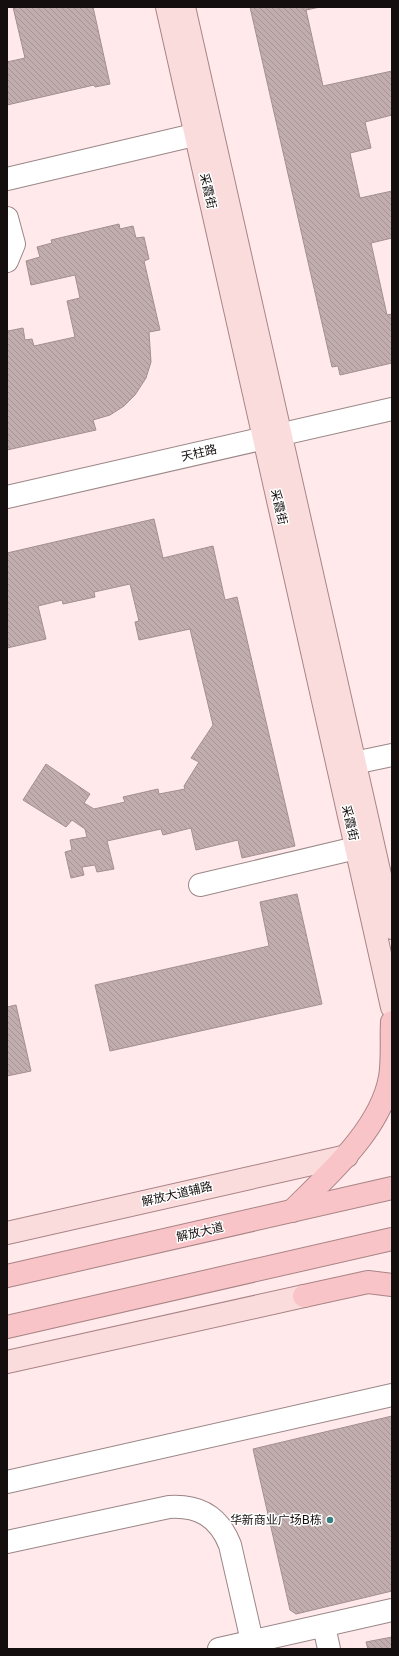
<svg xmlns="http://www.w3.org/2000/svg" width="399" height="1656" viewBox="0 0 399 1656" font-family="'DejaVu Sans','Noto Sans SC',sans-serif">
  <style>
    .building { fill: url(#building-back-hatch); stroke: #a38f90 }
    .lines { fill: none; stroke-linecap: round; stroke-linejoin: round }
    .minor-casing { stroke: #9b8788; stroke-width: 24 }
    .major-casing { stroke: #a98486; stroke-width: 24 }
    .highway-casing { stroke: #a98486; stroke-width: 24 }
    .minor { stroke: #fff; stroke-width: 22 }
    .major { stroke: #fbdcdd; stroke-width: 22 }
    .highway { stroke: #f8c4c7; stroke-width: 22 }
    .poi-dot { fill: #377f7e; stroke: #fff; stroke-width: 1.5 }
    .labels { text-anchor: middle; stroke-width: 3; stroke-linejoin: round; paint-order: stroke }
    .street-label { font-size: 12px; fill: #150e0e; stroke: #fff }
    .poi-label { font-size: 12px; fill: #150e0e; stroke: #fff; text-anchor: end }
  </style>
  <defs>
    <pattern id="building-back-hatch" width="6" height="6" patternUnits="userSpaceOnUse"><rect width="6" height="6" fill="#c2adae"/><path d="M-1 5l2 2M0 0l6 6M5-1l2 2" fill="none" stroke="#a69494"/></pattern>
  </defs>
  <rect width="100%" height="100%" fill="#ffe9ea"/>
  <g class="building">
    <path d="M13 7H93L110 84 95 87 94 85 7 105V62L25 58Z"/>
    <path d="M250 7H320L306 10 323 86 392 71V115L365 122 371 148 350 153 360 198 392 191V238L371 243 387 315 392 314V363L340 375 338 366 332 367Z"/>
    <path d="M119 224 120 229 133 226 136 238 144 237 149 259 144 261 160 330 149 332 151 362 146 378 135 395 124 406 110 415 93 420 96 430 7 450V328L8 331 23 328 25 340 32 339 34 346 75 337 67 301 80 298 75 275 31 285 26 261 40 257 37 247 52 243 51 240Z"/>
    <path d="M154 519 163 558 213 546 225 600 237 597 295 846 242 858 238 840 196 850 191 828 163 835 161 829 107 841 114 869 97 872 95 865 82 867 84 875 71 878 65 852 72 850 70 840 87 837 85 829 72 820 66 827 23 800 46 764 90 794 84 803 94 809 125 802 123 797 158 789 159 794 185 789 184 786 199 762 191 758 213 725 190 629 139 640 135 622 139 621 130 584 94 592 95 597 63 604 62 600 38 606 46 639 7 648V553Z"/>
    <path d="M297 894 322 1004 110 1051 95 985 269 946 260 902Z"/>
    <path d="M16 1005 31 1071 7 1076V1007Z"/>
    <path d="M392 1416V1591L296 1614 290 1610 253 1449Z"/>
    <path d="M392 1637V1649H368L366 1642Z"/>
  </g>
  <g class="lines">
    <defs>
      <g id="minor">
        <path d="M7 179 211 131"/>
        <path d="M7 218 14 244 7 261"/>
        <path d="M7 497 392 409"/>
        <path d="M354 763 392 755"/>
        <path d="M200 885 356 848"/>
        <path d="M7 1482 392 1395"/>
        <path d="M7 1542 169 1507C199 1505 219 1517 230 1545L252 1641"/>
        <path d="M324 1626 329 1649"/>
        <path d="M219 1649 392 1610"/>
      </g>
      <g id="major">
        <path d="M167 7 392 1007"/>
        <path d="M184 7 392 928"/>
        <path d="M7 1233 347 1156"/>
        <path d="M7 1362 304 1296"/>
      </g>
      <g id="highway">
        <path d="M292 1211C328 1175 381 1129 390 1077 393 1059 391 1040 392 1022"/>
        <path d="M7 1276 392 1188"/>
        <path d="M304 1296 368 1282 392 1285"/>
        <path d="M7 1327 392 1239"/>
      </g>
    </defs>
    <use href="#minor" class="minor-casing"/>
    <use href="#major" class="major-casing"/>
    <use href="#highway" class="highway-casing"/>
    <use href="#minor" class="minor"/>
    <use href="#major" class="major"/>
    <use href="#highway" class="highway"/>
  </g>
  <circle class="poi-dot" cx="330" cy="1520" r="4"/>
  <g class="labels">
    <g class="street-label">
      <text transform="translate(208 191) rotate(77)" y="4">采霞街</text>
      <text transform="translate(199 453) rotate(-13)" y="4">天柱路</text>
      <text transform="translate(279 507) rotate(77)" y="4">采霞街</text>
      <text transform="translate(350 823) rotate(77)" y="4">采霞街</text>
      <text transform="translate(177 1194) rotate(-13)" y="4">解放大道辅路</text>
      <text transform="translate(200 1232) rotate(-13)" y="4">解放大道</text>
    </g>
    <g class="poi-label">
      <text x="322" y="1524">华新商业广场B栋</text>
    </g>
  </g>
  <rect width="399" height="1656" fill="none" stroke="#150e0e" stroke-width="16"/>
</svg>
